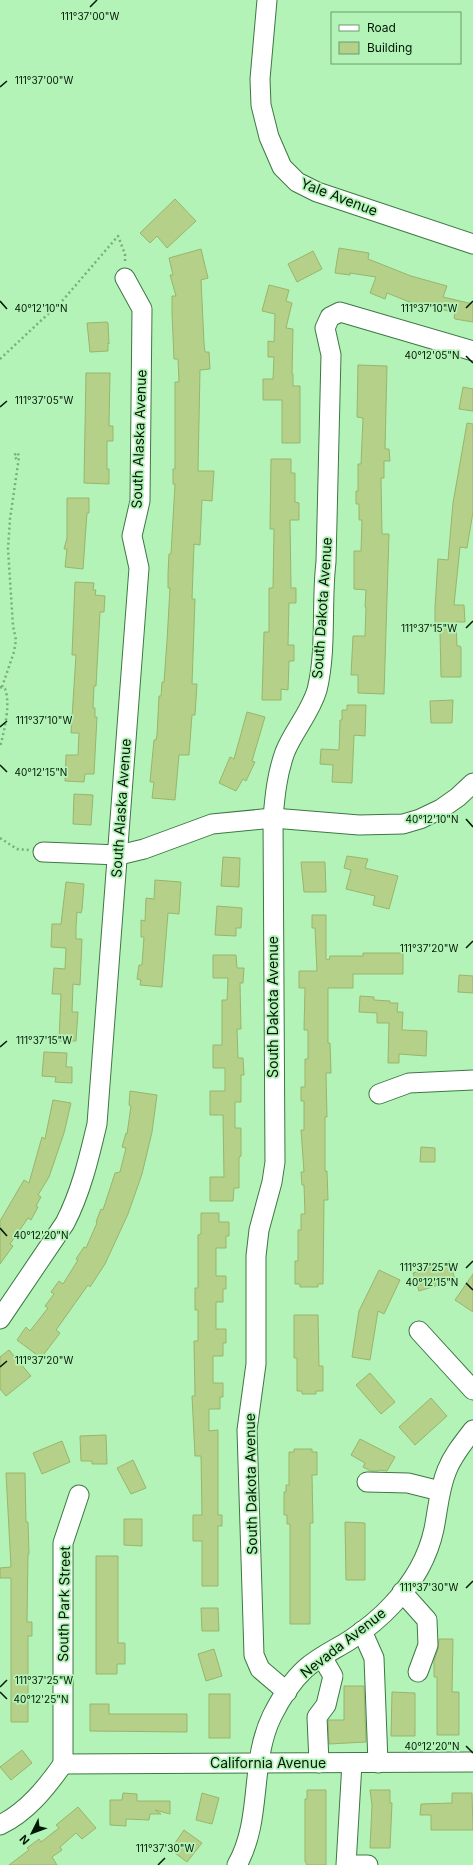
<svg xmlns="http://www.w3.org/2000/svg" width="473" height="1865" viewBox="0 0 473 1865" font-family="Inter,sans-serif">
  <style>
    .building { fill: #b4d089; stroke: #99b56c }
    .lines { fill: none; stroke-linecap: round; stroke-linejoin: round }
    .minor-casing { stroke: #3d7843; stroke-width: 21 }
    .path { stroke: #7aad7d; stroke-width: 2.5; stroke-dasharray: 2 3; stroke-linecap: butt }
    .minor { stroke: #fff; stroke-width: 19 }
    .ticks { fill: none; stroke: #021804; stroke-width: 1.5 }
    .labels { text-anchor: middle; stroke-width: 3.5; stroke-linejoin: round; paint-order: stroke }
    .street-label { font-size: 14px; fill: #021804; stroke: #b3f3b7 }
    .ticks-label { font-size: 10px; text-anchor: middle; fill: #021804; stroke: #b3f3b7; stroke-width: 3.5; stroke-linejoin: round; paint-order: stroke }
  </style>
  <rect width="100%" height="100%" fill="#b3f3b7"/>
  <g class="building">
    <path d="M175 199 196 221 167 248 157 236 150 243 140 233Z"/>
    <path d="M339 248 369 253 368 259 411 276 447 286 443 297 473 304V322L455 319 454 318 455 313 427 305 426 311 411 307 412 303 387 293 385 299 370 293 376 277 350 273V275L335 273Z"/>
    <path d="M201 249 208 278 201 280 204 343 205 352H209L210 369 200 370 198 471H214L212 501 202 500 200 545 194 544 192 599H195L192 684H197L195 715H192L189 755H179L175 800 152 798 154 782H150L154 740H156L157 735 159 696H161L162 682H164L167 641 170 588H168V574L169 554H171L175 484H173V469H175V382H179L178 359H174L172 313V296H176L170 275H173L169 258Z"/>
    <path d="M313 251 322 269 297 282 288 264Z"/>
    <path d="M269 285 289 290 286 301 292 303 286 328 293 329 292 374H293V386H300V443H282V400H263V379H273L274 357H268V341L274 342 275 314 262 311Z"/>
    <path d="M107 322 108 323 109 344 108 343V351L90 352 87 323Z"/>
    <path d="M358 365 387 366 385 449H389L390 461H384V478H381L382 534H389L384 694 358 693V675H351L353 636H365L366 607H365L366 590 354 589V551H361L362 520H359V504H356V491H358V464H361L363 418 357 417Z"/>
    <path d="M86 373H110L109 426H113V441H107V469H109V484L84 483Z"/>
    <path d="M463 387 473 389V411L459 409Z"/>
    <path d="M467 423 473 424V512L467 548 460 547 454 605H464L465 622H456L457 646H460L461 648V677H441L440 632H435V608L438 559 448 560 453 503Z"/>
    <path d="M271 459H291V473H295V502L299 503V520H290L291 588H296V603H289L288 645H294V661H289L288 690 281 689V700H262L264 632H269V588H273L274 529H270Z"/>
    <path d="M67 498H89V513H87L83 569 65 567 67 549H64L67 538Z"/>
    <path d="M75 582 94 583 93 590H96L95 595 105 596 104 612H100L96 686H94L93 708H95V717H97L94 774H85L84 782 65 781 66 755H78L79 733H71L76 655H72Z"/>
    <path d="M453 700 452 723H431L430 701Z"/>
    <path d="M347 705H366L365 736 354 735 352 783 332 782 333 765 320 764 321 749 339 750 340 720H342V710H347Z"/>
    <path d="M247 712 265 717 252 761 255 762 246 781 243 779 236 791 219 783 230 757 234 759Z"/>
    <path d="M74 794 93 795 91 825 73 824Z"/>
    <path d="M347 856 368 859 365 868 398 876 389 909 373 905 375 896 346 889 351 870 344 868Z"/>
    <path d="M223 857 240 858 239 887 221 886Z"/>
    <path d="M301 862H325L326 892H304Z"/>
    <path d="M155 880 181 882 179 914 168 913 162 987 140 985 141 980 137 979 139 965H142L144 937H141V920L145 921 146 898 154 899Z"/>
    <path d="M66 882 84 884 82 910 81 913 77 912 76 927V939H82L80 985 73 984 72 1012H78L76 1041H59L61 994H52L54 968 65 969 66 948 51 947 52 924H61Z"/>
    <path d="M217 906 242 908 241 928H236V936L215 935Z"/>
    <path d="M312 915H326V959L329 960 330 956H363V953H403V974H353V988H328V1043H330L331 1073H326L327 1117H325V1171H327L328 1200H324L323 1284H318V1287H300V1284H295V1261H298V1230H301V1214H305L304 1185H302L301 1172H304L301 1130H304V1101H301V1087H305V1059H308V1030H304L305 988H299V971H317L315 928H312Z"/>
    <path d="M213 955H236L237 968H244L243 983H240L241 1029H237L238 1058H243L244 1075H241V1102H235V1128H241V1156L239 1157V1188H234L233 1201H210V1177H224L223 1115H210V1091H225V1068H213V1045H222V1000H227L228 978H213Z"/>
    <path d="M459 975 473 976V993L458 992Z"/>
    <path d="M360 996 374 997V1000L390 1001V1003H398L397 1012H403L402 1030 427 1031 426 1056 399 1054V1063H388L389 1023H377V1013L359 1012Z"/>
    <path d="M44 1052 67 1053 66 1067H72V1083L55 1082 56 1077 42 1076Z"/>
    <path d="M130 1091 157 1095 152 1132 142 1174 128 1214 105 1264 90 1287 88 1285 56 1330 60 1333 41 1358 17 1340 26 1327 30 1331 48 1308 45 1306 54 1294 51 1292 59 1281 63 1284 78 1260 76 1259 84 1247 86 1248 97 1223 96 1222 101 1209 103 1210 115 1173 120 1172 126 1148 122 1147 126 1133 127 1134 131 1106 129 1105Z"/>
    <path d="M53 1100 71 1103 64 1133 49 1177 38 1195 41 1197 36 1206 38 1207 31 1220 28 1218 10 1244 13 1246 0 1264V1221L24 1180 29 1183 42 1137 45 1139Z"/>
    <path d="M421 1147 435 1148V1162H420Z"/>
    <path d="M201 1213H219V1222H229V1236H226V1248H216V1276H226V1289H223V1302H216V1329H226V1343H223V1356H213V1383H223V1397H220V1409H209V1431L218 1430V1515H222V1526H218V1586H202V1541H193V1515H202L201 1456H195L192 1396H195L194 1341H198V1310H195V1288H198V1235L201 1234Z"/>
    <path d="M450 1261 455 1280 419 1291 413 1273Z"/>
    <path d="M379 1270 400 1280 384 1314 378 1311 370 1360 352 1357 359 1311Z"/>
    <path d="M473 1274V1312L455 1300Z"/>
    <path d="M294 1315H318L319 1366H323V1391H316V1394H302V1391H297V1358H294Z"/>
    <path d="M9 1350 31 1376 6 1396 0 1389V1357Z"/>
    <path d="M370 1373 395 1402 381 1414 356 1385Z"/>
    <path d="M431 1398 447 1416 415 1445 399 1427Z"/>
    <path d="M106 1435 107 1464H92V1461H81L80 1436Z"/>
    <path d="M360 1439 395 1457 387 1471 379 1470 378 1471H371L363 1467 365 1463 351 1455Z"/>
    <path d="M62 1441 70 1462 42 1474 33 1453Z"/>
    <path d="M294 1449H312V1452H317V1475H312L313 1523H310V1624H290V1524H287V1515H284V1492H286V1485H289V1452H294Z"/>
    <path d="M133 1460 146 1488 131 1494 117 1468Z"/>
    <path d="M6 1473H25L26 1522H28L29 1554H28L27 1622H32V1636H28V1722H11V1578H0V1568L11 1567Z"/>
    <path d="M124 1519H142V1546L124 1545Z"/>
    <path d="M345 1522 365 1523V1580H346Z"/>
    <path d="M96 1556H118V1643H125V1664H117V1674H96Z"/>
    <path d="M201 1608H218L219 1631H202Z"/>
    <path d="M439 1639H453L452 1692H459V1735H437V1677H434V1661L438 1649Z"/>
    <path d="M214 1649 222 1676 206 1681 198 1654Z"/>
    <path d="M344 1686H364L366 1742 329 1744 328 1720H344Z"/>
    <path d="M392 1692 415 1693V1736H391Z"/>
    <rect x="209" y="1694" width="21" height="44"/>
    <path d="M90 1704H109V1714H187V1732L90 1731Z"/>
    <path d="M22 1750 32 1763 11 1780 0 1767Z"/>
    <path d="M307 1790H326V1865H307L305 1861V1799H307Z"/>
    <path d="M370 1790H390V1803H392L390 1848H370L372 1805Z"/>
    <path d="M123 1793 137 1794V1801H170V1814L155 1810 161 1814H150L149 1820 126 1819V1826L110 1825V1800H122Z"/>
    <path d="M202 1793 219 1798 212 1824 196 1820Z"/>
    <path d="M452 1793H472L473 1830H431V1815H420L421 1804 452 1803Z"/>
    <path d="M78 1807 96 1828 82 1839 76 1833 60 1847 62 1850 52 1857 57 1865H9L29 1850 27 1848 39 1839 41 1842 59 1828 56 1825Z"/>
    <path d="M184 1830 202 1843 187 1862 175 1853 180 1846 175 1843Z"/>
  </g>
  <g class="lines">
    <defs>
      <g id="minor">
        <path d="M267 0 260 79 261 105 269 137 282 167 297 182 317 192 473 244"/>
        <path d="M43 852 119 855 144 849 212 824 273 818 359 825 403 824 420 819 441 809 458 797 473 783"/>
        <path d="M379 1094 409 1083 473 1080"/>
        <path d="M0 1319 65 1223C81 1192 89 1158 97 1124L139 568 132 536 140 501 142 309 125 278"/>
        <path d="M419 1331 473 1390"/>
        <path d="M367 1482 408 1483 440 1491"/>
        <path d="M402 1592 427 1620 428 1645 418 1672"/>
        <path d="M362 1631 374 1658 378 1763"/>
        <path d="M287 1692 260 1669 254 1655 247 1430 256 1364V1256L259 1230 272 1182 275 1162 273 818C275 795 277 774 285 752 294 730 310 713 317 690 327 649 321 603 326 562L331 355 325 328 330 317 340 312 473 351"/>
        <path d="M319 1763 317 1717 326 1705 333 1676 322 1657"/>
        <path d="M352 1763 346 1865H368"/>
        <path d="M63 1764 473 1762"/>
        <path d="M63 1764V1543L79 1495"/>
        <path d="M0 1825C27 1812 46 1788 63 1764"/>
        <path d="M237 1865C263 1819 249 1763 272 1716 280 1700 292 1681 305 1669 318 1657 336 1649 350 1640 365 1630 380 1618 392 1605 412 1584 428 1557 434 1529 438 1509 439 1489 447 1470 453 1455 463 1443 473 1430"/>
      </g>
    </defs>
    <use href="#minor" class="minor-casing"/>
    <g class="path">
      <path d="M0 359 63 300 118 236 125 254V264"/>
      <path d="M0 687 5 689C11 704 4 732 0 747"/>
      <path d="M2 687 14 652 16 640 13 626 8 549 10 519 19 457 18 453H16L14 456 18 461"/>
      <path d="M0 838 17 849 29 850"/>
    </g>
    <use href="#minor" class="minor"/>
  </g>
  <path class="ticks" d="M90 7 97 0M0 87 7 81M0 301 7 309M466 308 473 301M466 356 473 363M0 407 7 401M466 628 473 621M0 727 7 721M0 765 7 772M466 819 473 827M466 948 473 941M0 1047 7 1041M0 1228 7 1236M466 1268 473 1261M466 1283 473 1290M0 1367 7 1361M466 1588 473 1581M0 1687 7 1680M0 1692 7 1699M466 1746 473 1753M158 1865 165 1858"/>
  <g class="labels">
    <g class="street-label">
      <text transform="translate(339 197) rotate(21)" y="5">Yale Avenue</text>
      <text transform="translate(139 439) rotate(-88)" y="5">South Alaska Avenue</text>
      <text transform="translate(322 608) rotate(-86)" y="5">South Dakota Avenue</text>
      <text transform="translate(121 808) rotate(-86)" y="5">South Alaska Avenue</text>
      <text transform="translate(273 1007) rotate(-90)" y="5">South Dakota Avenue</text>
      <text transform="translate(251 1484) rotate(-91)" y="5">South Dakota Avenue</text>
      <text transform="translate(64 1604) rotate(-89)" y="5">South Park Street</text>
      <text transform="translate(343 1643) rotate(-38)" y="5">Nevada Avenue</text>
      <text x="268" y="1768">California Avenue</text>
    </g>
  </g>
  <g class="ticks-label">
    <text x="90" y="20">111°37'00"W</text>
    <text x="44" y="84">111°37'00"W</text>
    <text x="429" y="312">111°37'10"W</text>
    <text x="41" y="312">40°12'10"N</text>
    <text x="432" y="359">40°12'05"N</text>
    <text x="44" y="404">111°37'05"W</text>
    <text x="429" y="632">111°37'15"W</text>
    <text x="44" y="724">111°37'10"W</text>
    <text x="41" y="776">40°12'15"N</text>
    <text x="432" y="823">40°12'10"N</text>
    <text x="429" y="952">111°37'20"W</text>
    <text x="44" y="1044">111°37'15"W</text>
    <text x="41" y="1239">40°12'20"N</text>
    <text x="429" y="1271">111°37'25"W</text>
    <text x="432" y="1286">40°12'15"N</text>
    <text x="44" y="1364">111°37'20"W</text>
    <text x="429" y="1591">111°37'30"W</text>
    <text x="44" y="1684">111°37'25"W</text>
    <text x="41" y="1703">40°12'25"N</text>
    <text x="432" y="1750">40°12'20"N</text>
    <text x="165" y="1852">111°37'30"W</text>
  </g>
  <rect x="331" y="12" width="130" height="52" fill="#b3f3b7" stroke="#6c9b6f"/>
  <rect x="339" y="25" width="20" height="6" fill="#ffffff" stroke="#6c9b6f"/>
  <text x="367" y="32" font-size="12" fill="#021804">Road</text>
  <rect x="339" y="42" width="20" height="12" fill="#b4d089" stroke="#6c9b6f"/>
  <text x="367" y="52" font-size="12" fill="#021804">Building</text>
  <g transform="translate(32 1833) rotate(228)" stroke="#b3f3b7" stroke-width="3" paint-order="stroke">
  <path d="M0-3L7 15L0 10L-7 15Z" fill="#021804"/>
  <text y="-6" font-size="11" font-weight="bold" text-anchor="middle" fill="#021804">N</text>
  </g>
</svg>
